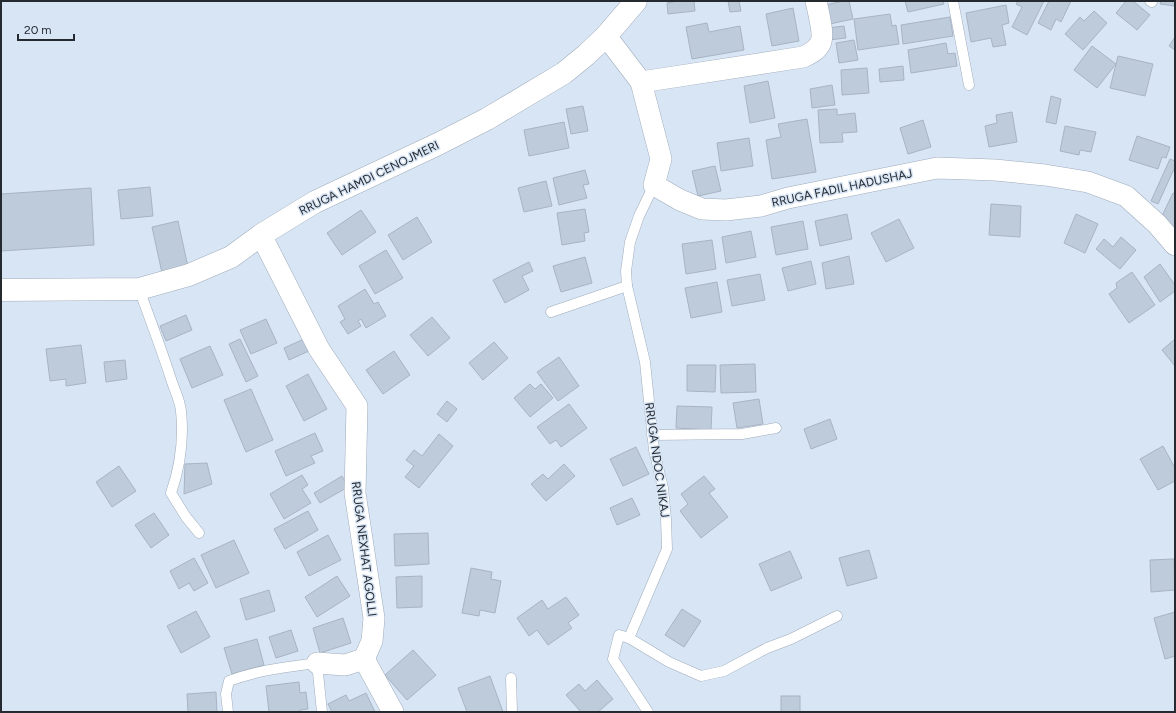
<svg xmlns="http://www.w3.org/2000/svg" width="1176" height="713" viewBox="0 0 1176 713" font-family="Figtree,sans-serif">
  <style>
    .building { fill: #becbdb; stroke: #a8b4c4 }
    .lines { fill: none; stroke-linecap: round; stroke-linejoin: round }
    .service-casing { stroke: #9facbb; stroke-width: 11 }
    .minor-casing { stroke: #9facbb; stroke-width: 22 }
    .tertiary-casing { stroke: #9facbb; stroke-width: 23 }
    .service { stroke: #fff; stroke-width: 10 }
    .minor { stroke: #fff; stroke-width: 21 }
    .tertiary { stroke: #fff; stroke-width: 22 }
    .labels { text-anchor: middle; stroke-width: 3; stroke-linejoin: round; paint-order: stroke }
    .street-label { font-size: 12px; fill: #252a30; stroke: #d8e5f5 }
  </style>
  <rect width="100%" height="100%" fill="#d8e5f5"/>
  <g class="building">
    <path d="M678 1H694L695 11 668 14 667 3Z"/>
    <path d="M728 1H739L741 11 730 12Z"/>
    <path d="M843 1H849L853 19 830 24 826 5Z"/>
    <path d="M905 1H943L944 4 908 12Z"/>
    <path d="M1018 1H1044L1027 35 1012 27 1022 7 1016 4Z"/>
    <path d="M1049 1H1071L1061 22 1056 19 1051 30 1038 23Z"/>
    <path d="M1126 1H1133L1150 15 1137 30 1116 13Z"/>
    <path d="M1161 1H1175V6L1160 4Z"/>
    <path d="M1006 5 1009 23 1002 25 1006 45 993 47 991 38 971 42 966 13Z"/>
    <path d="M793 8 799 41 772 46 766 14Z"/>
    <path d="M1094 11 1107 23 1083 50 1065 34 1080 17 1084 21Z"/>
    <path d="M890 14 892 26 896 25 899 44 858 50 854 19Z"/>
    <path d="M950 17 953 36 903 44 901 25Z"/>
    <path d="M707 23 709 32 740 26 744 50 692 59 686 27Z"/>
    <path d="M844 26 846 38 829 40 827 28Z"/>
    <path d="M1175 37V50L1169 46Z"/>
    <path d="M854 40 858 60 839 63 836 43Z"/>
    <path d="M946 43 948 54 955 53 957 66 911 73 908 50Z"/>
    <path d="M1092 46 1116 64 1097 88 1074 70Z"/>
    <path d="M1118 56 1153 64 1145 96 1110 88Z"/>
    <path d="M903 66 904 80 880 82 879 69Z"/>
    <path d="M867 68 869 93 842 95 841 70Z"/>
    <path d="M768 81 775 118 750 123 744 86Z"/>
    <path d="M832 85 835 105 812 108 810 89Z"/>
    <path d="M1051 96 1061 99 1056 124 1046 122Z"/>
    <path d="M583 106 588 131 571 134 566 109Z"/>
    <path d="M837 109V115L855 113 857 132 842 133 843 142 820 143 818 110Z"/>
    <path d="M1012 112 1017 142 989 147 985 126 997 123 996 115Z"/>
    <path d="M807 119 816 172 772 179 766 140 781 137 778 124Z"/>
    <path d="M923 120 931 147 908 154 900 128Z"/>
    <path d="M564 122 569 148 529 156 524 130Z"/>
    <path d="M1065 126 1096 132 1091 152 1080 150 1079 155 1060 151Z"/>
    <path d="M1137 136 1170 147 1166 158 1162 157 1158 169 1129 160Z"/>
    <path d="M749 138 753 166 721 171 717 143Z"/>
    <path d="M1170 159 1175 161V167L1158 204 1151 201Z"/>
    <path d="M715 166 721 191 698 196 692 171Z"/>
    <path d="M585 170 589 184 583 185 587 198 559 205 553 178Z"/>
    <path d="M546 181 552 206 524 212 518 188Z"/>
    <path d="M150 187 153 216 121 219 118 190Z"/>
    <path d="M91 188 94 245 1 251V194Z"/>
    <path d="M1173 193 1175 194V229L1159 222Z"/>
    <path d="M991 204 1021 206 1020 237 989 235Z"/>
    <path d="M585 209 589 232 584 233 585 241 562 245 557 213Z"/>
    <path d="M361 210 376 232 342 255 327 233Z"/>
    <path d="M847 214 852 239 820 246 815 221Z"/>
    <path d="M1076 214 1098 224 1085 253 1064 243Z"/>
    <path d="M417 217 432 242 403 260 388 235Z"/>
    <path d="M899 219 914 248 886 262 871 233Z"/>
    <path d="M178 221 188 267 162 273 152 227Z"/>
    <path d="M803 221 808 249 776 255 771 227Z"/>
    <path d="M751 231 756 257 726 263 722 237Z"/>
    <path d="M1121 237 1136 250 1120 269 1096 249 1104 239 1113 247Z"/>
    <path d="M712 240 716 269 686 274 682 244Z"/>
    <path d="M386 250 403 278 375 294 359 266Z"/>
    <path d="M849 256 854 284 826 289 822 263Z"/>
    <path d="M585 257 592 283 561 292 553 266Z"/>
    <path d="M811 261 816 284 788 291 782 268Z"/>
    <path d="M529 262 533 271 522 276 529 290 505 303 493 280Z"/>
    <path d="M1160 264 1175 285V291L1160 302 1144 277Z"/>
    <path d="M1132 272 1155 305 1129 323 1109 294 1117 288 1116 283Z"/>
    <path d="M760 274 765 300 732 306 727 280Z"/>
    <path d="M717 282 722 312 691 318 685 288Z"/>
    <path d="M365 289 374 304 378 302 386 316 366 328 361 319 358 321 361 326 348 334 340 322 345 319 338 306Z"/>
    <path d="M186 315 192 330 166 341 160 326Z"/>
    <path d="M432 317 450 338 428 356 410 335Z"/>
    <path d="M266 319 277 343 251 354 240 330Z"/>
    <path d="M240 339 258 376 246 382 229 344Z"/>
    <path d="M304 339 309 351 289 360 284 348Z"/>
    <path d="M1175 339V366L1162 350Z"/>
    <path d="M494 342 508 358 483 380 469 363Z"/>
    <path d="M81 345 86 383 66 386V379L50 381 46 349Z"/>
    <path d="M210 346 223 375 192 388 180 359Z"/>
    <path d="M394 351 410 375 383 394 366 370Z"/>
    <path d="M559 357 579 386 558 401 537 372Z"/>
    <path d="M125 360 127 379 106 382 104 362Z"/>
    <path d="M755 364 756 392 721 393 720 365Z"/>
    <path d="M687 365H716L715 392 687 391Z"/>
    <path d="M308 374 327 409 304 421 286 386Z"/>
    <path d="M530 384 535 389 541 384 553 398 530 417 514 398Z"/>
    <path d="M251 389 273 440 246 452 224 400Z"/>
    <path d="M759 399 763 424 737 428 733 403Z"/>
    <path d="M447 401 457 409 447 422 437 414Z"/>
    <path d="M569 404 587 428 561 447 556 440 550 444 537 427Z"/>
    <path d="M677 406 712 407 711 430 676 428Z"/>
    <path d="M830 419 837 439 811 449 804 429Z"/>
    <path d="M315 433 323 451 311 456 315 463 286 476 275 451Z"/>
    <path d="M439 434 453 446 419 488 405 477 414 466 406 460 414 450 422 456Z"/>
    <path d="M1163 446 1175 468V481L1158 490 1140 459Z"/>
    <path d="M636 447 649 474 623 486 610 459Z"/>
    <path d="M207 463 212 484 184 494 185 464Z"/>
    <path d="M564 464 575 476 546 501 531 484 543 474 548 479Z"/>
    <path d="M119 466 136 491 112 507 96 482Z"/>
    <path d="M302 475 308 485 302 489 311 503 284 519 270 494Z"/>
    <path d="M342 476 348 487 320 503 314 493Z"/>
    <path d="M704 476 715 489 709 493 728 517 701 538 680 511 688 504 681 494Z"/>
    <path d="M632 498 640 515 617 525 610 508Z"/>
    <path d="M308 511 318 530 285 549 274 529Z"/>
    <path d="M154 513 169 535 151 548 135 525Z"/>
    <path d="M428 533 429 564 395 566 394 534Z"/>
    <path d="M328 535 341 560 309 576 297 552Z"/>
    <path d="M234 540 249 573 216 588 201 555Z"/>
    <path d="M869 550 877 578 847 586 839 558Z"/>
    <path d="M790 551 802 578 771 591 759 564Z"/>
    <path d="M194 558 208 583 194 591 189 583 179 589 170 571Z"/>
    <path d="M1174 559 1175 590 1151 592 1150 560Z"/>
    <path d="M471 568 492 572 491 579 501 581 495 613 480 610 479 616 462 613Z"/>
    <path d="M337 576 350 596 317 617 305 597Z"/>
    <path d="M422 576V607L397 608 396 577Z"/>
    <path d="M269 590 275 611 246 620 240 599Z"/>
    <path d="M566 597 579 615 568 623 572 628 548 645 537 630 529 636 517 618 542 600 548 609Z"/>
    <path d="M682 609 701 621 684 647 665 635Z"/>
    <path d="M196 611 210 637 181 653 167 626Z"/>
    <path d="M1175 612V656L1165 659 1154 618Z"/>
    <path d="M343 618 351 643 320 653 313 628Z"/>
    <path d="M291 630 298 651 276 658 269 637Z"/>
    <path d="M257 639 264 665 232 674 224 648Z"/>
    <path d="M413 650 436 675 407 700 385 675Z"/>
    <path d="M490 676 503 712H467L458 688Z"/>
    <path d="M597 680 613 699 598 712H581L566 695 579 684 585 691Z"/>
    <path d="M299 682 300 693 306 692 308 709 300 710V712H269L266 686Z"/>
    <path d="M216 692 217 712H188L187 694Z"/>
    <path d="M366 693 375 712H332L328 704 346 695 349 701Z"/>
    <rect x="781" y="696" width="19" height="16"/>
  </g>
  <g class="lines">
    <defs>
      <g id="service">
        <path d="M953 1 969 85"/>
        <path d="M1150 1 1152 2"/>
        <path d="M139 289C150 319 161 348 171 379 174 389 180 400 181 411 184 439 180 467 171 493L186 517 199 533"/>
        <path d="M551 312 627 286"/>
        <path d="M652 435 742 434 776 428"/>
        <path d="M629 638 669 662 701 676 724 671 767 648 791 639 837 616"/>
        <path d="M511 678 512 712"/>
        <path d="M228 712 226 694 229 681C258 670 287 667 317 663L322 712"/>
        <path d="M648 712 613 659 619 635 629 638 667 549 666 519 663 488 654 450 645 362 627 286 626 271 630 242 639 216 654 185"/>
      </g>
      <g id="minor">
        <path d="M606 36 641 82 661 159 654 185 680 200 702 209 726 210 761 206 788 198 937 168 995 170 1045 175 1088 182 1126 196 1157 224 1175 245"/>
        <path d="M641 82 803 57C810 54 816 51 820 44 825 36 818 11 816 1"/>
        <path d="M261 235 319 349 357 406 355 493 374 618 372 641 364 659"/>
        <path d="M364 659 393 712"/>
        <path d="M317 663 345 665 364 659"/>
      </g>
      <path id="tertiary" d="M1 290 139 289 189 275 231 257 261 235 315 202 438 144 487 119 564 73 586 55 606 36 636 1"/>
    </defs>
    <use href="#service" class="service-casing"/>
    <use href="#minor" class="minor-casing"/>
    <use href="#tertiary" class="tertiary-casing"/>
    <use href="#service" class="service"/>
    <use href="#minor" class="minor"/>
    <use href="#tertiary" class="tertiary"/>
  </g>
  <g class="labels">
    <g class="street-label">
      <text transform="translate(369 178) rotate(-26)" y="4">RRUGA HAMDI CENOJMERI</text>
      <text transform="translate(842 188) rotate(-12)" y="4">RRUGA FADIL HADUSHAJ</text>
      <text transform="translate(657 460) rotate(82)" y="4">RRUGA NDOC NIKAJ</text>
      <text transform="translate(364 549) rotate(83)" y="4">RRUGA NEXHAT AGOLLI</text>
    </g>
  </g>
  <rect width="1176" height="713" fill="none" stroke="#252a30" stroke-width="4"/>
  <path d="M18 34v6h56v-6" fill="none" stroke="#252a30" stroke-width="2"/>
  <text x="24" y="34" font-size="12" fill="#252a30" stroke="#d8e5f5" stroke-width="3" paint-order="stroke">20 m</text>
</svg>
